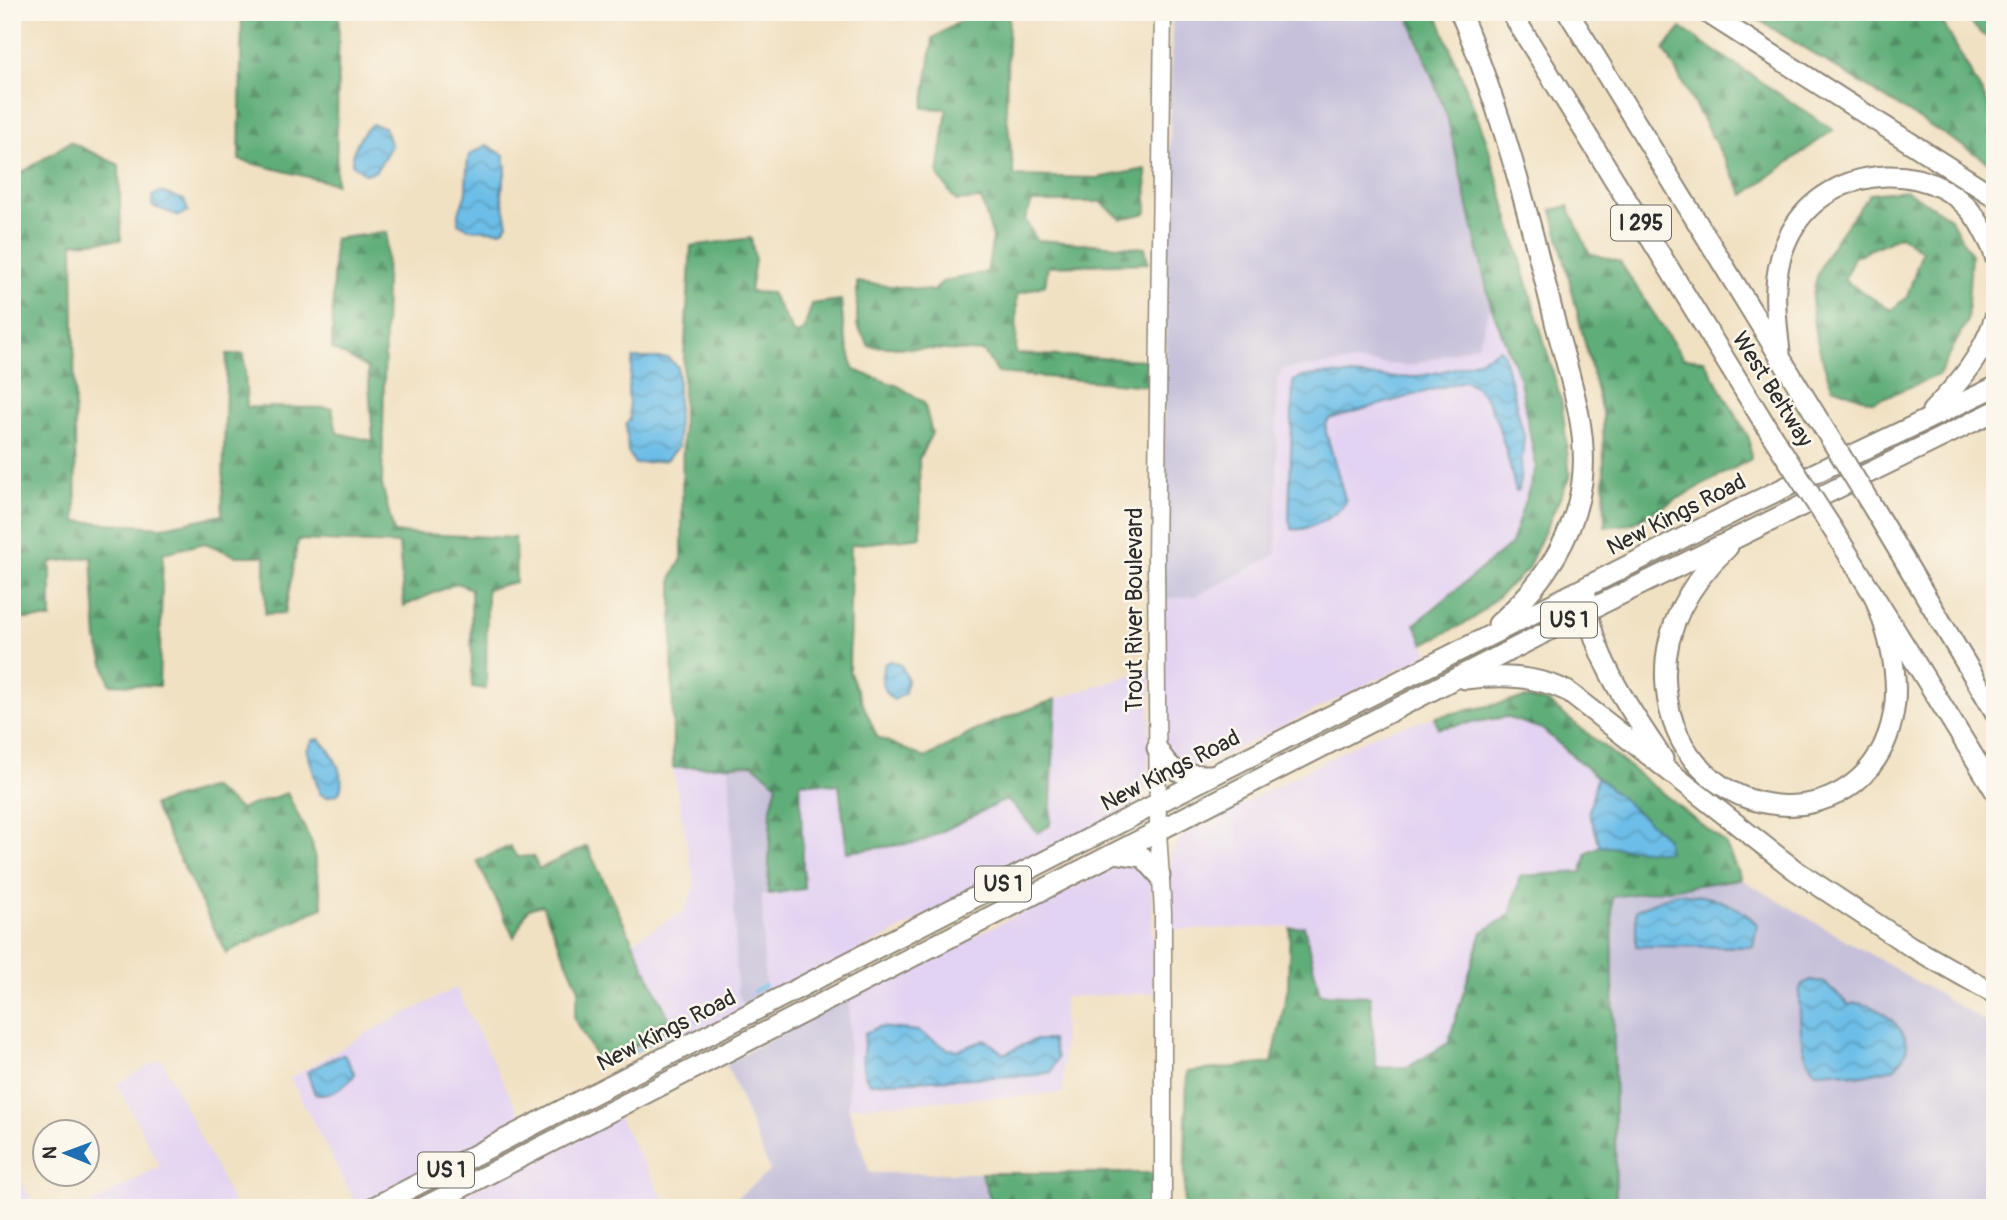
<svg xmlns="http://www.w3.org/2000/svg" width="2007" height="1220" viewBox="0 0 2007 1220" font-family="Pangolin,sans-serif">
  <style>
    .built { fill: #e3d3f2 }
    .industrial { fill: #c6c0da }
    .forest { fill: url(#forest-firs); stroke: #456c52; stroke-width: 2; fill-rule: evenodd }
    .water { fill: url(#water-waves); stroke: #4c748a; stroke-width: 2 }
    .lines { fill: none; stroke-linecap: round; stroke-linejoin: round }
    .stream { stroke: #6cbee8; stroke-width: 3.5 }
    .secondary-casing { stroke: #8e8677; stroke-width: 19 }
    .highway-casing { stroke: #8e8677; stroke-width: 23 }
    .secondary { stroke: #fff; stroke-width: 16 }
    .highway { stroke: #fff; stroke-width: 19 }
    .highway-bridge-casing { stroke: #8e8677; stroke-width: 23; stroke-linecap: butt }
    .highway-bridge { stroke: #fff; stroke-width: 19 }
    .labels { text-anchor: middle; stroke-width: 5; stroke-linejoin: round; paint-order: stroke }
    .shield { fill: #fbf7ec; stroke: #696865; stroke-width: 2 }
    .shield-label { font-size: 21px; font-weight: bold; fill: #2b2b2b }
    .street-label { font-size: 23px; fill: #2b2b2b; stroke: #fbf7ec }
  </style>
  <defs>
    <pattern id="forest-firs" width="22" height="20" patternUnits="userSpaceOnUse" patternTransform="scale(1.75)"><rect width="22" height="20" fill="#5fad78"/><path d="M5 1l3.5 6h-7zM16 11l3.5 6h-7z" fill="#4f8d63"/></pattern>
    <pattern id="water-waves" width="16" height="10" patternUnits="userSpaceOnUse" patternTransform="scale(1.75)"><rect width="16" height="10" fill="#6cbee8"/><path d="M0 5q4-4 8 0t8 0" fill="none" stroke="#599bbc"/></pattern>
  </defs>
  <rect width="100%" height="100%" fill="#fbf7ec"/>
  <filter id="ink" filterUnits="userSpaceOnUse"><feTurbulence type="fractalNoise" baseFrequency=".0143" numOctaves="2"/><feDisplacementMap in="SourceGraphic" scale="14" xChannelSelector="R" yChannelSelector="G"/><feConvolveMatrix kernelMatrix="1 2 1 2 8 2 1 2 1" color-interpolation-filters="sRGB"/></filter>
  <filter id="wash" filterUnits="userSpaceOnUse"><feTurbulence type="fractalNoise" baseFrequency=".00686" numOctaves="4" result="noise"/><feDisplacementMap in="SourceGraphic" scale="28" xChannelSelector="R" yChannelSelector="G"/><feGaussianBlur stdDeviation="1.57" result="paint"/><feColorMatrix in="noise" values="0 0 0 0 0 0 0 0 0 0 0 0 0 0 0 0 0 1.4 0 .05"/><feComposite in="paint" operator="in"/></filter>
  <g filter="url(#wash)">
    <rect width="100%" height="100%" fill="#f1e1c3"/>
    <g class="built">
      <path d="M1491 306 1520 380 1536 467 1511 544 1415 624 1429 654 1200 767H1185L1166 751 1161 732V599L1196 596 1277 554V380L1283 369 1358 362 1409 366 1478 345Z"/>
      <path d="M1151 669 1148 787 1140 801 1107 821 765 1000 762 895 804 889 800 782 839 785 848 852 921 842 1007 799 1039 833 1050 825 1056 699Z"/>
      <path d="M1435 717 1439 728 1506 717 1542 729 1597 777 1592 795 1595 838 1600 846 1587 852 1583 872 1520 876 1511 915 1482 932 1448 1043 1408 1067 1376 1068 1320 994 1304 926 1168 930 1171 852 1180 837 1376 734Z"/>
      <path d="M729 765 737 992 745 1009 681 1042 633 941 683 912 695 887 673 768Z"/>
      <path d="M1132 859 1151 879 1155 993 1064 997 1063 1093 848 1107 850 997Z"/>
      <path d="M456 988 525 1125 358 1207 290 1078 371 1031Z"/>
      <path d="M161 1059 236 1208H83L160 1166 117 1084Z"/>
      <path d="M617 1115 669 1208H437Z"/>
      <path d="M12 1163 35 1208H12Z"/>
    </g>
    <g class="industrial">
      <path d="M1172 12H1407L1447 116 1491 306 1478 345 1409 366 1358 362 1283 369 1277 381V554L1196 596 1161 599Z"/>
      <path d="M753 764 777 784 771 808 768 894 762 895 765 1000 745 1009 737 992 729 765Z"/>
      <path d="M1741 879 1995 1027V1208H1616L1612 897Z"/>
      <path d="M850 997 848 1107 870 1173H981L994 1208H724L770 1171 726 1063Z"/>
    </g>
    <g class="forest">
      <path d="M242 12H339L336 184 239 160Z"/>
      <path d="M968 12H1009L1006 107 1014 176 1097 178 1146 169 1147 213 1121 219 1101 202H1032L1025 220 1037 240 1145 248 1148 263 1048 266 1045 285 1017 294 1016 354 1146 360 1148 386 998 373 984 352 869 346 857 326V282L934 291 942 282 987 272 993 238 981 199 956 201 938 175 947 109 923 108 933 38 968 16Z"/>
      <path d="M1407 12H1436L1486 139 1562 404 1570 476 1527 570 1473 619 1424 644 1415 624 1511 544 1536 467 1520 380 1491 306 1447 116Z"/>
      <path d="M1746 12H1937L1995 116V166Z"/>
      <path d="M1968 12H1995V44L1972 25Z"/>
      <path d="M1681 28 1833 130 1744 195 1664 49Z"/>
      <path d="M70 142 119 165 121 240 73 243 76 521 163 527 222 515 227 354H244L247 407 332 408 337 433 373 441 368 368 332 349 334 239 387 232 382 485 394 533 515 538 516 582 487 589 486 689 472 687 471 589 457 583 404 606 399 544 298 540 285 613 265 614V556H236L205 543 163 553 159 686 110 684 97 640 92 557 51 562V619H12V179Z"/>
      <path d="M1906 190 1950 218 1971 255 1967 321 1939 375 1873 402 1832 387C1796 292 1810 271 1870 194ZM1900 236 1922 251 1907 297 1891 310 1844 280 1854 257Z"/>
      <path d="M1568 206 1589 253 1620 262 1683 358 1704 360 1749 438 1751 459 1631 524 1605 527 1603 416 1552 210Z"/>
      <path d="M751 238 755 259 750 292 771 293 794 334 803 332 812 304 841 300 844 333 854 370 898 386 924 402 932 433 919 459 921 537 851 545 849 671 877 737 925 758 982 727 1056 699 1050 825 1038 833 1007 799 921 842 847 852 839 785 800 782 804 889 768 894 771 808 777 784 753 764 673 768 672 577 682 559 683 374 691 246Z"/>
      <path d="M1526 698 1549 703 1725 843 1741 879 1612 897 1616 1208H1184L1187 1072 1272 1063 1288 987 1290 928 1304 926 1320 994 1370 996 1376 1068 1408 1067 1448 1043 1482 932 1510 915 1520 876 1582 872 1587 852 1600 846 1667 852V838L1542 729 1506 717 1438 728 1435 717Z"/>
      <path d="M211 787 240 809 287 793 312 843 323 907 226 953 153 805Z"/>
      <path d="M510 846 517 857 533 856 539 869 587 846 673 1026 600 1064 574 1018 579 989 542 905 528 909 514 937 477 861Z"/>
      <path d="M981 1173H1155L1154 1208H994Z"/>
    </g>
    <g class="water">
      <path d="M372 124 384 127 391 146 376 171 366 174 352 164C352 147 360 135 372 124Z"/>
      <path d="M487 145 504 155 506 169 501 193 508 224 501 231 469 229 458 223C457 210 465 202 466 190 467 178 466 168 469 155Z"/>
      <path d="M160 192 184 200 188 211 179 216 152 206V196Z"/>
      <path d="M1499 349 1503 352 1524 436 1519 490 1516 491C1508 463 1496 385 1463 381L1329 419 1326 424V432L1346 502C1338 515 1307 532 1292 529L1289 519 1293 382C1312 366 1384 381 1411 377 1440 373 1475 365 1499 349Z"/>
      <path d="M633 358H668L678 367V447L666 460 635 464 628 452 626 424 630 419 628 390Z"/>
      <path d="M891 661 901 665 907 678 905 693 894 700C880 692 880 677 885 663Z"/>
      <path d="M320 739C331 751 349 778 338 794L327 797 320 794 307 750 313 740Z"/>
      <path d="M1597 777 1667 838V852L1600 846 1589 811Z"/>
      <path d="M1676 893C1706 895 1736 901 1757 924L1753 947 1636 946V910Z"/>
      <path d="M1811 980 1825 983 1849 1005C1867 996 1905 1025 1907 1044 1907 1054 1900 1061 1895 1068L1858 1076 1836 1071 1816 1072C1797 1053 1801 1016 1799 992L1802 984Z"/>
      <path d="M878 1027 918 1031 948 1049 958 1050 986 1040 1004 1054 1034 1040H1052L1057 1058 1051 1072 1036 1075 870 1083C858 1072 864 1048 865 1033Z"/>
      <path d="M339 1055H344L355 1074C348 1085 328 1099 315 1094L307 1072Z"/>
    </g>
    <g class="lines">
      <g class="stream">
        <path d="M753 992 765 985"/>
        <path d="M696 1021 726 1004"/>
        <path d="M611 1063 678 1029"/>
      </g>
    </g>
  </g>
  <g filter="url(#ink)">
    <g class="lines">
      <defs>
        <path id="secondary" d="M1163 12 1156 559 1158 831 1163 912V1208"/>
        <g id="highway">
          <path d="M1460 12C1503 113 1530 220 1556 326 1569 375 1589 430 1582 482 1574 540 1541 586 1498 624"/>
          <path d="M1511 12 1771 434"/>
          <path d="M1568 12 1815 414"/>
          <path d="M1706 12 1995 197"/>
          <path d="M1780 352C1775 310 1770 271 1791 232 1829 161 1943 155 1982 228 1987 238 1993 247 1995 257"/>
          <path d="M1932 411C1960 382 1982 357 1995 317"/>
          <path d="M1872 506 1995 712"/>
          <path d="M1832 528 1995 791"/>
          <path d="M1728 547C1689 584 1661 631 1666 687 1679 835 1880 849 1895 702 1898 666 1887 631 1875 598"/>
          <path d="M1587 598C1588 651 1634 716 1663 759"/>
          <path d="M1465 679C1501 675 1534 675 1567 691L1795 870 1910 946 1995 994"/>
          <path d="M1157 748C1171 774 1182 775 1210 775"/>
          <path d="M1115 853 1143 857 1160 876"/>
          <path d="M372 1208 1158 803 1744 507 1995 387"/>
          <path d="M422 1208 1587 611 1995 411"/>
        </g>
      </defs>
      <use href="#secondary" class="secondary-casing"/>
      <use href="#highway" class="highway-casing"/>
      <use href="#secondary" class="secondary"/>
      <use href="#highway" class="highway"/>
      <defs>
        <g id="highway-bridge">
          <path d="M1815 414 1872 506"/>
          <path d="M1771 434 1832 528"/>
        </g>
      </defs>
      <use href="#highway-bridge" class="highway-bridge-casing"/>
      <use href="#highway-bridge" class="highway-bridge"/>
    </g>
  </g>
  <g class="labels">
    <g class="shield">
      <rect x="1611" y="205.5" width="60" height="35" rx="5"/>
      <rect x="1541" y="602.5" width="56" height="35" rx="5"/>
      <rect x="975" y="866.5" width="56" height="35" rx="5"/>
      <rect x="418" y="1152.5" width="56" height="35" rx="5"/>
    </g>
    <g class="shield-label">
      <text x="1641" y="230">I 295</text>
      <text x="1569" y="627">US 1</text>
      <text x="1003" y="891">US 1</text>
      <text x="446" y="1177">US 1</text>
    </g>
    <g class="street-label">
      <text transform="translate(1773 389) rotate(58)" y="8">West Beltway</text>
      <text transform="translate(1676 514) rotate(-27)" y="8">New Kings Road</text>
      <text transform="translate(1134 610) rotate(-90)" y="8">Trout River Boulevard</text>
      <text transform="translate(1170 770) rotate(-27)" y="8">New Kings Road</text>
      <text transform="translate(666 1030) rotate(-27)" y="8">New Kings Road</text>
    </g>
  </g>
  <rect width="2007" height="1220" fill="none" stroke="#fbf7ec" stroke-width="42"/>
  <g transform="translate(66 1153) rotate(271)"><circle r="33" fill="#fbf7ec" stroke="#a8a59f" stroke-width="2"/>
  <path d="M0-5L12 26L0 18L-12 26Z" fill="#1f6fb2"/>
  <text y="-10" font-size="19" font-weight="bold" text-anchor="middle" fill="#2b2b2b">N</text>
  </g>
</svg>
